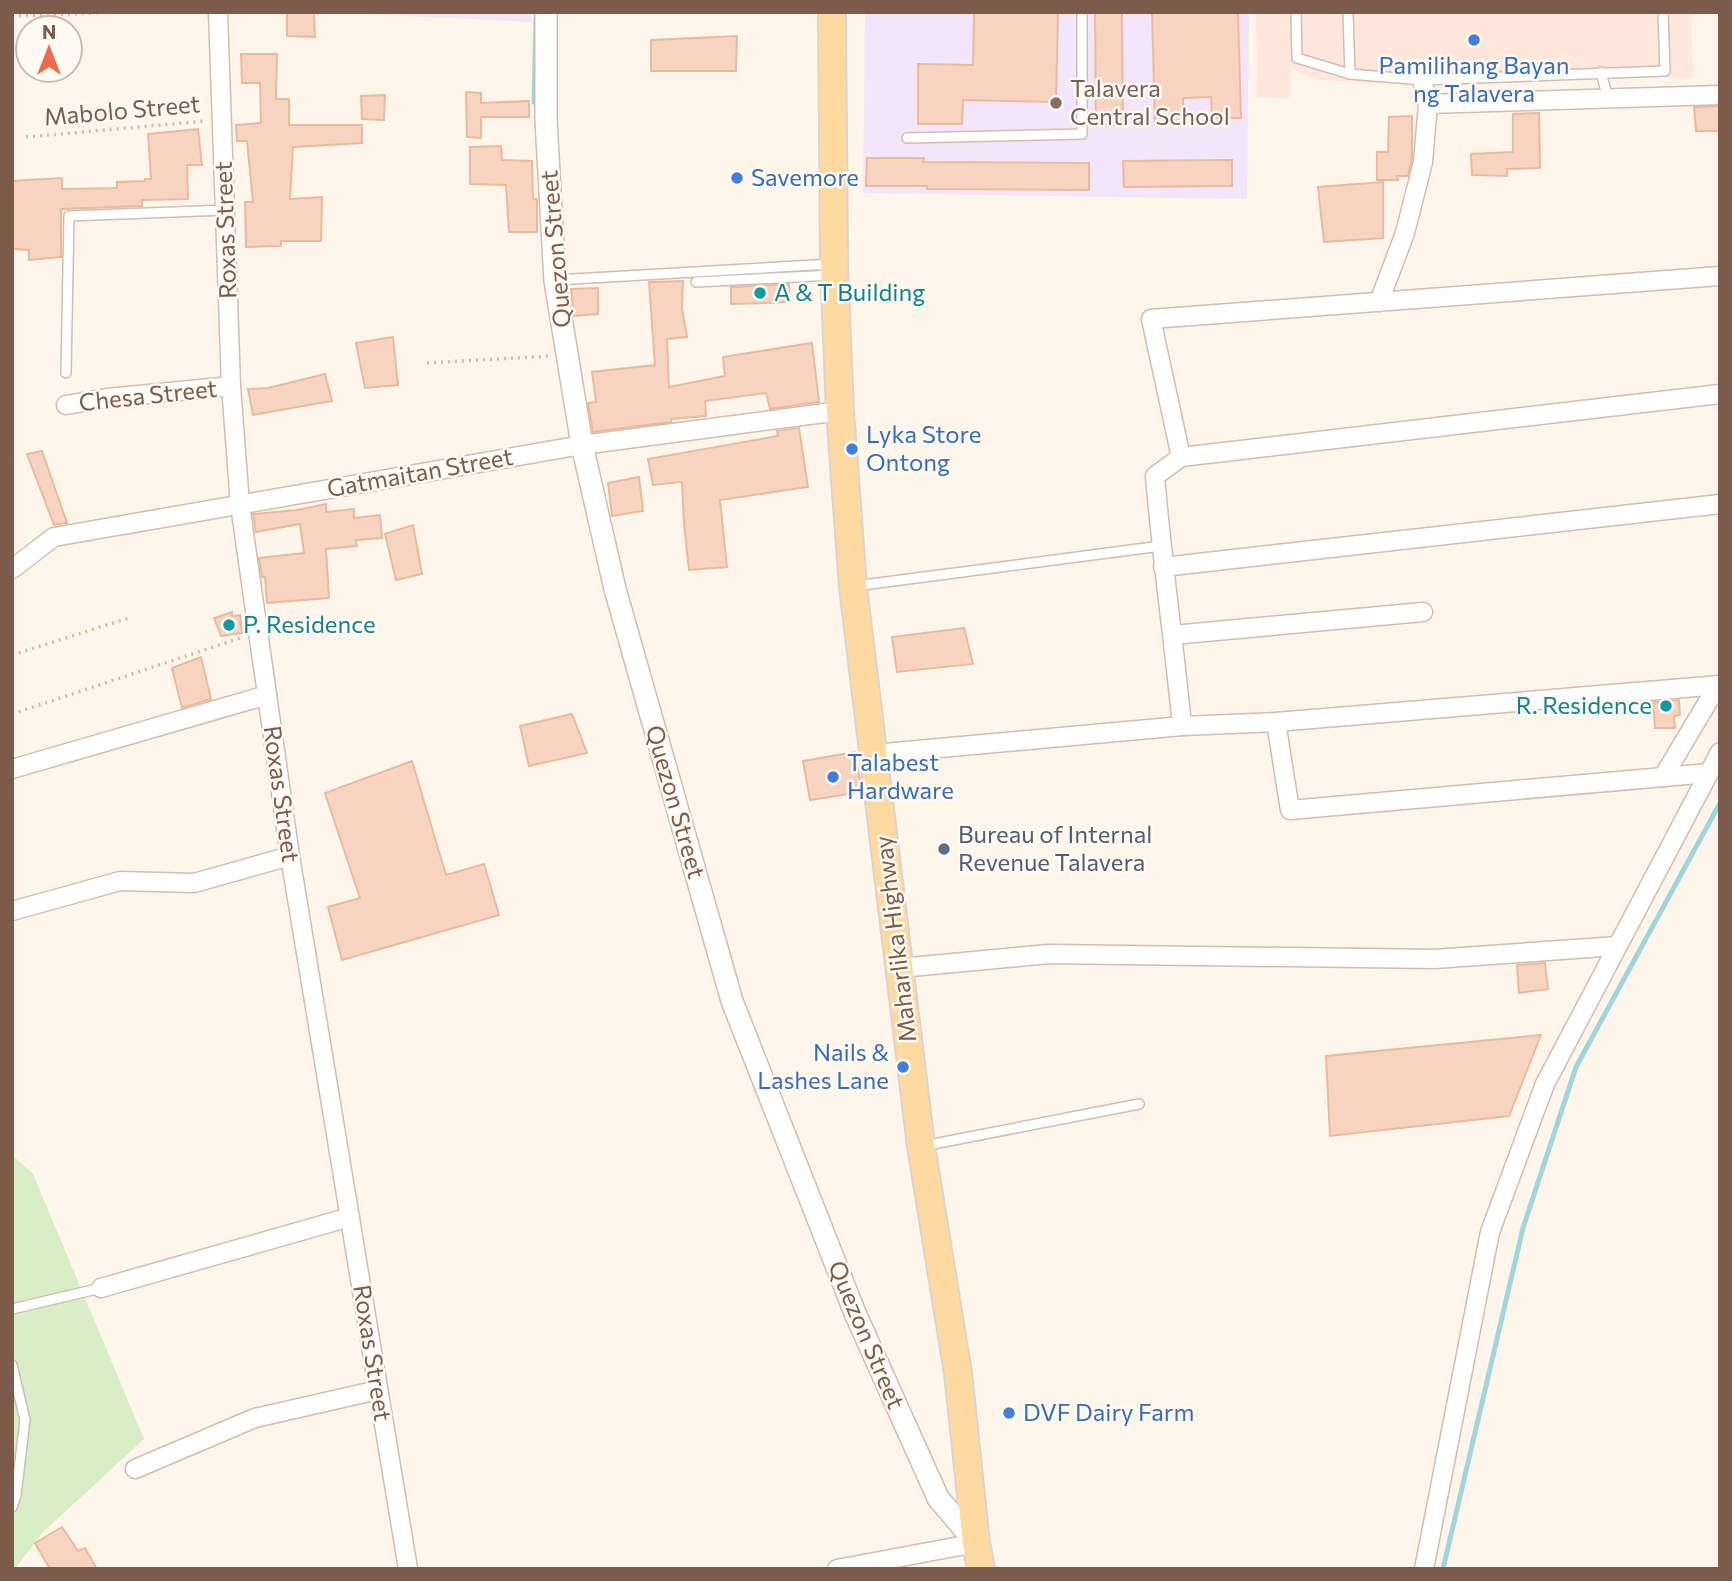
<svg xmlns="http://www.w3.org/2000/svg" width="1732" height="1581" viewBox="0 0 1732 1581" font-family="Commissioner,sans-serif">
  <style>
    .commercial { fill: #ffe7dd }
    .education { fill: #f3e6fb }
    .green { fill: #d7eec6 }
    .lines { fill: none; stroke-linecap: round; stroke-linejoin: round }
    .stream { stroke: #a1d5dd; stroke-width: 5 }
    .building { fill: #f6d4bf; stroke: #eaba9e; stroke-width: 2 }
    .service-casing { stroke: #d2bdae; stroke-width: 12 }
    .minor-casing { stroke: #d2bdae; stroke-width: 21 }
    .tertiary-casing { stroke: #d2bdae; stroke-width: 24 }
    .primary-casing { stroke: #ddd4d0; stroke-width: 30 }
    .path { stroke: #dcb7a1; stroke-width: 3.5; stroke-dasharray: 2 5; stroke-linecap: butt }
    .service { stroke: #fff; stroke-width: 9 }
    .minor { stroke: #fff; stroke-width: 18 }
    .tertiary { stroke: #fff; stroke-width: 21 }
    .primary { stroke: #ffdaa0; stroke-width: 26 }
    .shop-dot { fill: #3f7fe0; stroke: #fffaf2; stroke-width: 2.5 }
    .education-dot { fill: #8d6e63; stroke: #fffaf2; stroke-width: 2.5 }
    .culture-dot { fill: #0f9aa8; stroke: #fffaf2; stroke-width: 2.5 }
    .service-dot { fill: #5c6f8a; stroke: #fffaf2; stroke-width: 2.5 }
    .labels { text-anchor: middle; stroke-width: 5; stroke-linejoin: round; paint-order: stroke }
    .shop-label { font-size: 24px; fill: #366cbe; stroke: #fffaf2; text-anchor: start }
    .education-label { font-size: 24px; fill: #785e54; stroke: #fffaf2; text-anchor: start }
    .street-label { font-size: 24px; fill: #7c5b4a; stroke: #fffaf2 }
    .culture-label { font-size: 24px; fill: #0d838f; stroke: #fffaf2; text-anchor: start }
    .service-label { font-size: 24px; fill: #4e5e75; stroke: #fffaf2; text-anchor: start }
  </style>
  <rect width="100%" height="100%" fill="#fef6ea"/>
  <path class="commercial" d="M1256 12H1691L1693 79 1601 72 1363 83 1314 79 1292 68 1289 98 1257 97Z"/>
  <g class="education">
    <path d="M323 12H531V22Z"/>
    <path d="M865 12H1249L1247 199 863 193Z"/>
  </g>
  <path class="green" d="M12 1155 33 1174 144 1439 43 1532 15 1569H12Z"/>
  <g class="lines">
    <g class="stream">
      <path d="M534 102 536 18"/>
      <path d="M1443 1569 1523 1228 1576 1067 1720 803"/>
    </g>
  </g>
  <g class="building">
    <path d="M287 12H314L315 37 287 36Z"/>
    <path d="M974 12 1058 13 1056 102 963 100 962 124H918V64L973 65Z"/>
    <path d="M1095 12H1122L1123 125 1096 126Z"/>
    <path d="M1152 12H1238L1241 118H1212L1211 97 1183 98 1184 123 1155 124Z"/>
    <path d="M737 36 736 71H651V40Z"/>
    <path d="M241 54H277L276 99H289V125H362V143L293 147 290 199 322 197 321 241H281V246L246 247 245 202H253L247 141H237L236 125 261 123 260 83H242Z"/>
    <path d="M466 92 481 93V103L529 101V117H481V138L467 137Z"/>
    <path d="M385 95 384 120 362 119 361 96Z"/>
    <path d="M1720 106V131H1696L1694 107Z"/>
    <path d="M1539 113 1540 168 1507 169V176L1472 175 1471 154 1513 152V114Z"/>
    <path d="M1412 116V159L1408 176H1397L1398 180H1377V152H1388L1389 117Z"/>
    <path d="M198 129 202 165H187L188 199 142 200V206L61 209V257L29 260V250L12 249V181L62 178V189L117 188V182L145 181V179H151L148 134Z"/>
    <path d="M501 146 502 160 532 161 533 199H537V232H509L506 185 470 184V147Z"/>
    <path d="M867 158H924L923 162 1089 163V190L927 189V186H866Z"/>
    <path d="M1232 160V186L1124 187 1123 161Z"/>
    <path d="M1383 182V238L1324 242 1318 187Z"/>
    <path d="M683 281 682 308 687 337 667 339 669 387 725 376 723 357 812 343 819 402 770 409 766 393 705 401 706 416 671 419V422L593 432 588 403 596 402 592 372 655 365 649 282Z"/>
    <path d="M789 284 790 302 731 304V287Z"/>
    <path d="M598 288V314L574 316 571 289Z"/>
    <path d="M393 337 398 385 365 388 356 343Z"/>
    <path d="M325 374 332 401 253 415 248 389 268 388Z"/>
    <path d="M799 428 808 487 720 500 727 567 689 570 684 524 682 482 653 485 648 459 778 436 777 431Z"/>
    <path d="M42 451 67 523 54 525 27 454Z"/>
    <path d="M639 477 643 511 612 516 608 483Z"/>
    <path d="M326 504V512L354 509V518L380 515 382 538 356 540 357 546 326 549 329 598 267 603 265 577H262L259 558 304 553 300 524 256 532 253 514 297 510Z"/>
    <path d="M413 525 422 574 396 580 385 534Z"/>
    <path d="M232 612V616L240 615 242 633 221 636 214 618Z"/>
    <path d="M964 628 973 664 897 672 892 637Z"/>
    <path d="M201 657 211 699 182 708 172 668Z"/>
    <path d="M1679 700 1680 715 1674 716 1675 728H1655L1653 702Z"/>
    <path d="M572 714 587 753 529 766 520 726Z"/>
    <path d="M855 752 862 792 810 800 803 761Z"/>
    <path d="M412 761 446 875 484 864 499 915 342 960 328 907 360 898 325 793Z"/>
    <path d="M1545 963 1548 989 1519 993 1517 965Z"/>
    <path d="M1541 1035 1509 1116 1330 1136 1326 1056Z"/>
    <path d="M62 1527 78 1551 85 1548 97 1569H50L35 1543Z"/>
  </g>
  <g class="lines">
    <defs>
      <g id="service">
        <path d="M1296 12 1297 58 1350 74 1422 80 1665 71 1663 12"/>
        <path d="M1348 12 1350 74"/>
        <path d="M1601 72 1608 99"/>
        <path d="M907 138 1082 134V12"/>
        <path d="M556 280 832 264"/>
        <path d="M696 282 833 275"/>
        <path d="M66 373 69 216 226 210"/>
        <path d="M855 586 1161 546"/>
        <path d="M923 1146 1139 1104"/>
        <path d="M12 1309 101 1288"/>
        <path d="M12 1365 25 1420 16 1495 12 1507"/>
      </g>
      <g id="minor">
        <path d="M218 12 231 386 240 505 290 856 408 1569"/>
        <path d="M1422 80 1428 104 1720 95"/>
        <path d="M1379 302 1405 233 1423 162 1428 104"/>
        <path d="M66 405 107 398 231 386"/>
        <path d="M1181 457 1720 394"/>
        <path d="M1163 567 1720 504"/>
        <path d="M12 569 54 537 582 445 840 411"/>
        <path d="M1173 635 1423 612"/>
        <path d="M1276 722 1290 810 1709 773"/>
        <path d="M1182 726C1174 643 1162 560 1155 476L1181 457 1151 319 1720 276"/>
        <path d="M874 754 1182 726 1276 722 1720 685"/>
        <path d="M12 769 267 695"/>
        <path d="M1663 777 1718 685"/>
        <path d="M12 911 120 881 194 883 290 856"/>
        <path d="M900 968 1049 954 1434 959 1617 946"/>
        <path d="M101 1288 350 1217"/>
        <path d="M135 1469 255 1418 378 1390"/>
        <path d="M837 1569 976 1543"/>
        <path d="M1424 1569 1490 1232 1545 1084 1720 752"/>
      </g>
      <path id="tertiary" d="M546 12V120L555 281 582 445 615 589 732 1001 855 1313 938 1498 976 1543"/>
      <path id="primary" d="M832 12 834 264 840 411 853 587 921 1146 958 1373 976 1543 981 1569"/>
    </defs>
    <use href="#service" class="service-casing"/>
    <use href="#minor" class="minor-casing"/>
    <use href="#tertiary" class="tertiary-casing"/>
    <use href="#primary" class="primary-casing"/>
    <g class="path">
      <path d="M12 16 120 12"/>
      <path d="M26 137 205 121"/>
      <path d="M427 363 550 356"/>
      <path d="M12 655 132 617"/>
      <path d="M12 714 243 637"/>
    </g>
    <use href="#service" class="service"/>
    <use href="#minor" class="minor"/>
    <use href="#tertiary" class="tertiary"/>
    <use href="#primary" class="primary"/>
  </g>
  <g class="shop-dot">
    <circle cx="1474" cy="40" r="7"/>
    <circle cx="737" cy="178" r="7"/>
    <circle cx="852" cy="449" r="7"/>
    <circle cx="833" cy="777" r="7"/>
    <circle cx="903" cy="1067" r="7"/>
    <circle cx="1009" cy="1413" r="7"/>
  </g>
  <circle class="education-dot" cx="1056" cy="103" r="7"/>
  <g class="culture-dot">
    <circle cx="760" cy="293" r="7"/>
    <circle cx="229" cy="625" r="7"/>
    <circle cx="1666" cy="706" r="7"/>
  </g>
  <circle class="service-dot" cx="944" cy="849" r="7"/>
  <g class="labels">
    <g class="shop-label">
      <text x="1474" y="74" text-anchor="middle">Pamilihang Bayan<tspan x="1474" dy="28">ng Talavera</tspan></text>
      <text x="751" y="186">Savemore</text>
      <text x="866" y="443">Lyka Store<tspan x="866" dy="28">Ontong</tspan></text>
      <text x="847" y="771">Talabest<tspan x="847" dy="28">Hardware</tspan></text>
      <text x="889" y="1061" text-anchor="end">Nails &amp;<tspan x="889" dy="28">Lashes Lane</tspan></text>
      <text x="1023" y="1421">DVF Dairy Farm</text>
    </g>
    <g class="education-label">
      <text x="1070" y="97">Talavera<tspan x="1070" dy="28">Central School</tspan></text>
    </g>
    <g class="street-label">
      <text transform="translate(122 111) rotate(-5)" y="8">Mabolo Street</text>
      <text transform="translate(226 230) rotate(-92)" y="8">Roxas Street</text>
      <text transform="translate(556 249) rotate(-95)" y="8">Quezon Street</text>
      <text transform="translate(148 396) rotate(-6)" y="8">Chesa Street</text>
      <text transform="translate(420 473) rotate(-10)" y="8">Gatmaitan Street</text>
      <text transform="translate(281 794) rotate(82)" y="8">Roxas Street</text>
      <text transform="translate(675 802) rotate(74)" y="8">Quezon Street</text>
      <text transform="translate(896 939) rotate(-97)" y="8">Maharlika Highway</text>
      <text transform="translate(866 1335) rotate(67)" y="8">Quezon Street</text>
      <text transform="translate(372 1353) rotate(81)" y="8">Roxas Street</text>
    </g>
    <g class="culture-label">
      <text x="774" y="301">A &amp; T Building</text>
      <text x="243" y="633">P. Residence</text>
      <text x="1652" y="714" text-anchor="end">R. Residence</text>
    </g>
    <g class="service-label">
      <text x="958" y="843">Bureau of Internal<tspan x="958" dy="28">Revenue Talavera</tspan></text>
    </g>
  </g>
  <rect width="1732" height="1581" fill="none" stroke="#7c5b4a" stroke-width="28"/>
  <g transform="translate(49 49)"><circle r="33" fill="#fffaf2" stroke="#cbbaaf" stroke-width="2"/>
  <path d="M0-5L12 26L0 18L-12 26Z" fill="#ef6a48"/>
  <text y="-10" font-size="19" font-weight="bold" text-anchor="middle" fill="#7c5b4a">N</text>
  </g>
</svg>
